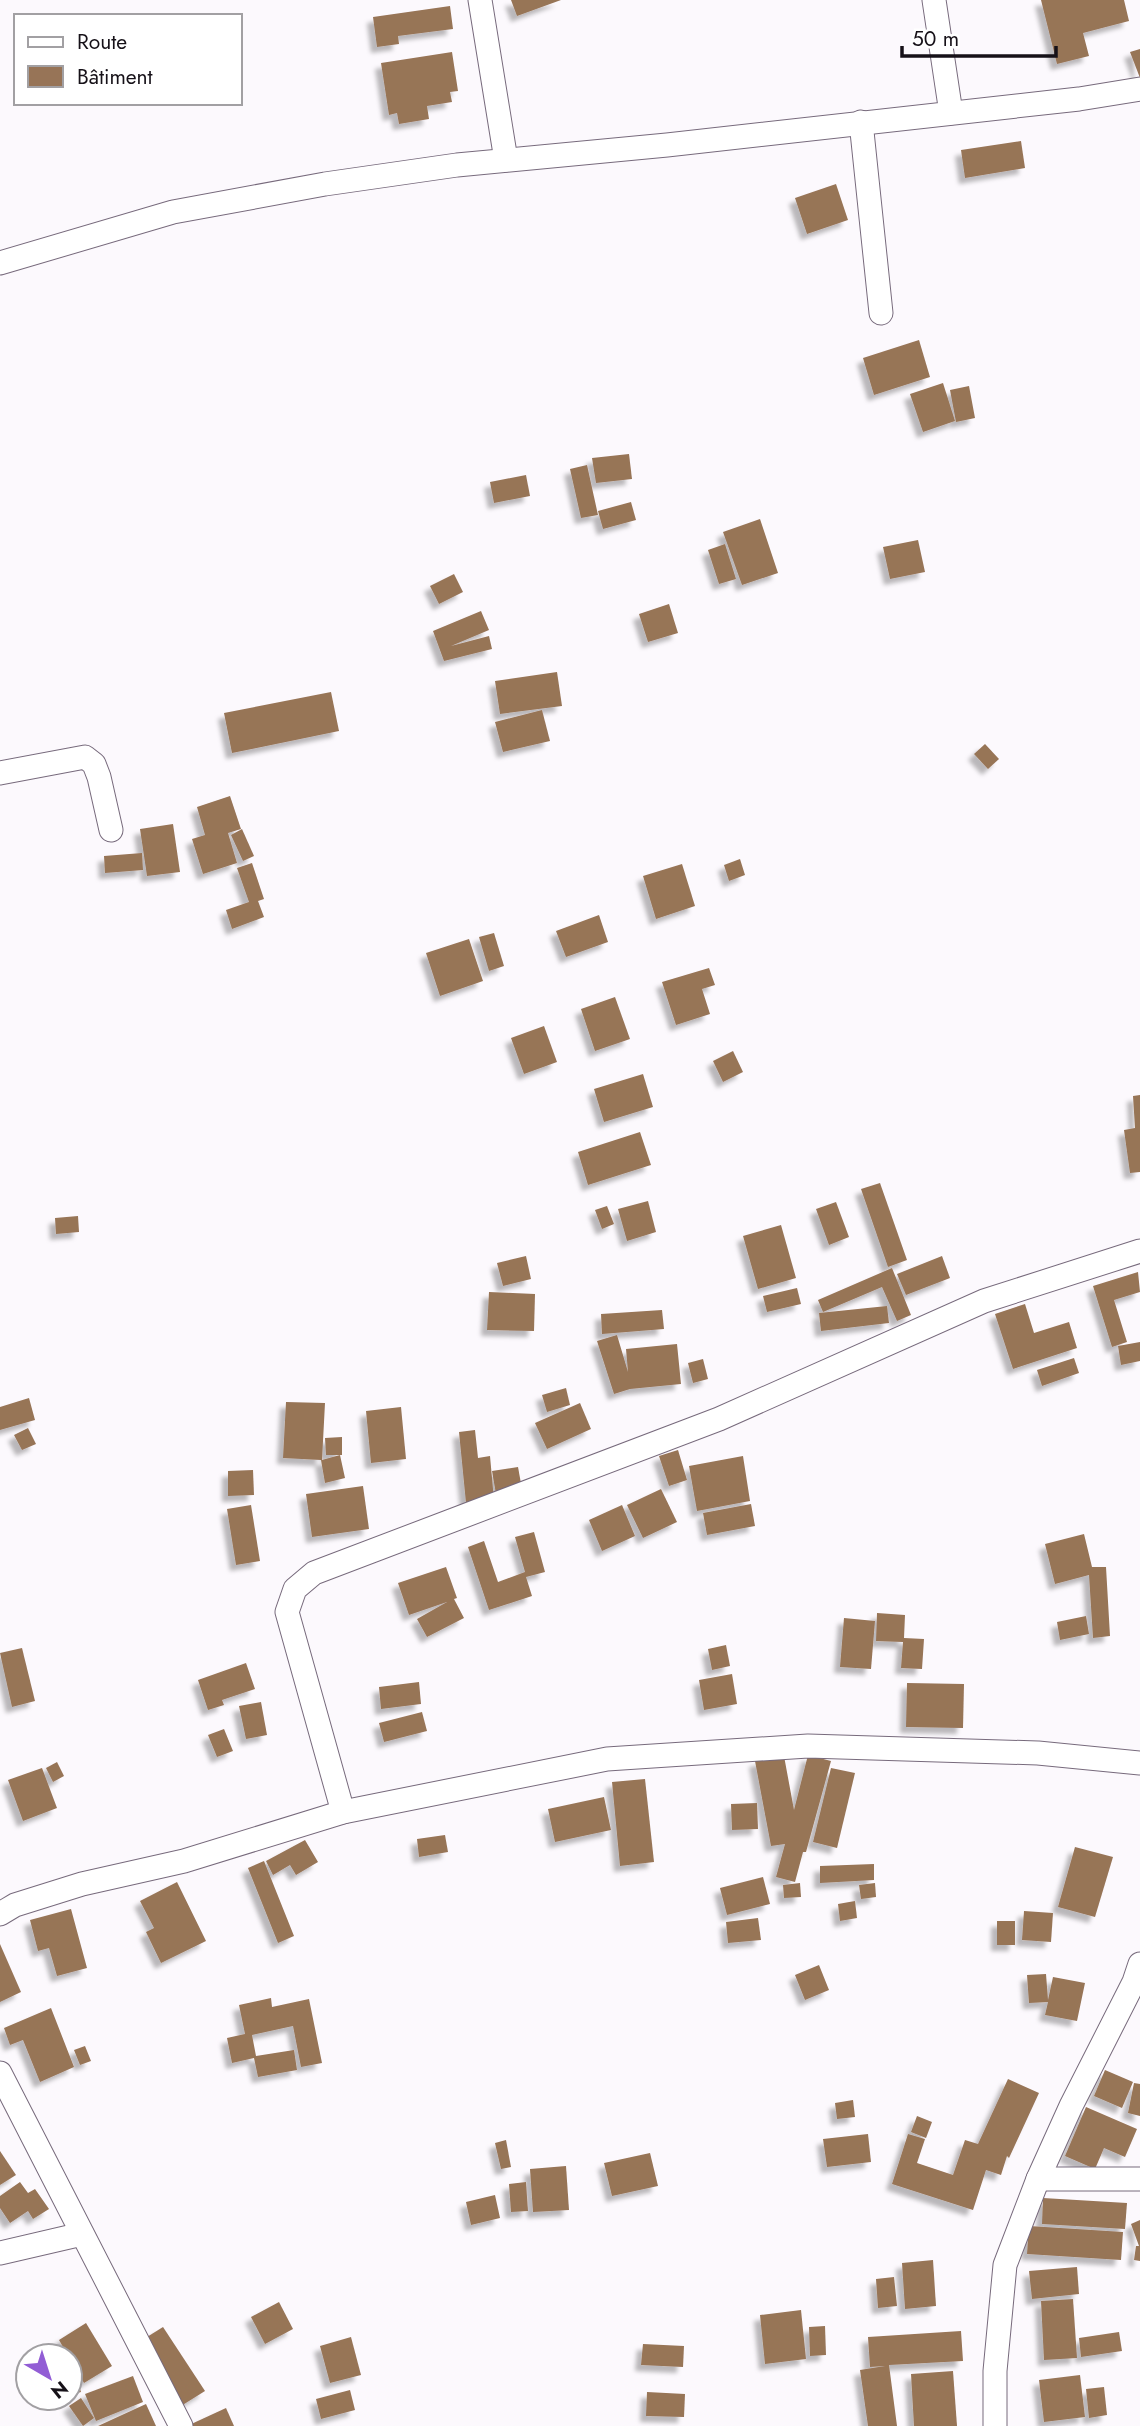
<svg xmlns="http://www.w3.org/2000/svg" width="1140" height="2426" viewBox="0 0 1140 2426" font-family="Jost,sans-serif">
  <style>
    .building { fill: #977457; filter: url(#shadow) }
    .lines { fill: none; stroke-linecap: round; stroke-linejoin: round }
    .minor-casing { stroke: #776a7c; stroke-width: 25 }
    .minor { stroke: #fff; stroke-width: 23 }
  </style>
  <defs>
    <filter id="shadow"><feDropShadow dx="-6" dy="6" stdDeviation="2" flood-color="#0004"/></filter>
  </defs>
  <rect width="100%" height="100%" fill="#fcf9fd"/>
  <g class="building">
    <path d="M511 0H561L517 16Z"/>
    <path d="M1041 0H1124L1129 21 1083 33 1089 56 1057 64Z"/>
    <path d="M450 6 453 29 398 36 399 44 377 47 373 17Z"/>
    <path d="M1140 49V78L1130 52Z"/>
    <path d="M452 52 458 91 450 92 452 102 427 106 429 119 399 124 397 113 389 115 381 63Z"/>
    <path d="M1021 141 1025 168 965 178 961 150Z"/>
    <path d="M836 184 848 220 807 234 795 198Z"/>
    <path d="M919 340 930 377 874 395 863 358Z"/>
    <path d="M943 383 955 421 923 432 910 394Z"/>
    <path d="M969 386 975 418 956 422 950 390Z"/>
    <path d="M629 454 632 479 596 483 592 458Z"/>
    <path d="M587 465 598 515 581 518 570 469Z"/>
    <path d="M526 475 530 496 494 503 490 482Z"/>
    <path d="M631 502 636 520 603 529 598 511Z"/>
    <path d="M760 519 778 573 742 585 723 532Z"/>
    <path d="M918 540 925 572 890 579 883 547Z"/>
    <path d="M725 544 736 579 719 584 708 550Z"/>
    <path d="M454 574 463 592 439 604 430 586Z"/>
    <path d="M669 604 678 633 648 642 639 614Z"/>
    <path d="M481 611 489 630 451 646 489 636 492 649 444 661 433 631Z"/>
    <path d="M557 672 562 706 500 714 495 681Z"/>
    <path d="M331 692 339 731 232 753 224 713Z"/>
    <path d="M542 710 550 741 503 752 495 722Z"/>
    <path d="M985 744 999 759 988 769 974 754Z"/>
    <path d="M230 796 241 829 228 833 237 863 203 874 192 839 205 835 197 807Z"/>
    <path d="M173 824 180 872 147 876 140 829Z"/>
    <path d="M242 829 254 856 243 861 231 835Z"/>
    <path d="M142 853 143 870 105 873 104 856Z"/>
    <path d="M740 859 745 875 729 881 724 865Z"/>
    <path d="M252 863 264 899 258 901 264 917 232 929 226 910 249 902 237 868Z"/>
    <path d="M682 864 695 906 656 919 643 876Z"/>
    <path d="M599 915 608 942 566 957 556 931Z"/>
    <path d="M494 933 504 966 489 971 479 937Z"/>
    <path d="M469 939 483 981 440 996 426 953Z"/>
    <path d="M709 968 715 985 702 989 710 1014 676 1025 662 982Z"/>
    <path d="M615 997 630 1039 595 1051 581 1009Z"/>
    <path d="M544 1026 557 1062 524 1074 511 1038Z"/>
    <path d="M733 1051 743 1072 723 1082 713 1061Z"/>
    <path d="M643 1074 653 1107 604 1122 594 1089Z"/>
    <path d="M1140 1095V1172L1130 1173 1124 1130 1135 1128 1133 1096Z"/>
    <path d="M640 1132 651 1165 588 1185 578 1152Z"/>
    <path d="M880 1183 907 1260 888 1267 861 1189Z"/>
    <path d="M648 1201 656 1232 627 1241 618 1209Z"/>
    <path d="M836 1202 849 1237 829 1245 816 1209Z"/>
    <path d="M607 1206 614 1224 602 1229 595 1210Z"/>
    <path d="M78 1216 79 1232 56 1234 55 1218Z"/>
    <path d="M781 1225 796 1278 758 1289 743 1236Z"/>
    <path d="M526 1256 531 1279 503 1286 497 1263Z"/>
    <path d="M942 1256 950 1278 906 1295 897 1274Z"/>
    <path d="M892 1268 911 1315 897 1321 882 1287 823 1312 818 1300Z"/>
    <path d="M1138 1272 1140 1292 1114 1300 1127 1342 1112 1347 1093 1286Z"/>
    <path d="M797 1288 801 1304 767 1312 763 1296Z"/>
    <path d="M489 1292 535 1294 534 1331 487 1330Z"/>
    <path d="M1025 1304 1034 1333 1069 1322 1077 1348 1013 1369 995 1314Z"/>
    <path d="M887 1306 889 1323 821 1331 819 1313Z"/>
    <path d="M662 1310 664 1329 602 1334 601 1314Z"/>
    <path d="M617 1335 628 1372 626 1349 677 1344 681 1384 630 1389 614 1394 597 1341Z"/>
    <path d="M1140 1342V1361L1121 1365 1118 1346Z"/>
    <path d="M1074 1358 1079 1373 1042 1386 1037 1370Z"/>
    <path d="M703 1359 708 1379 693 1383 688 1363Z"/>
    <path d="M566 1388 570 1405 547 1412 542 1395Z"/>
    <path d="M29 1398 35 1420 0 1430V1407Z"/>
    <path d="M286 1402 325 1403 322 1460 340 1455 345 1478 325 1483 321 1460 283 1458Z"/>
    <path d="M580 1403 591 1429 547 1449 535 1423Z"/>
    <path d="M401 1407 406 1459 371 1463 366 1411Z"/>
    <path d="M28 1428 36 1444 22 1450 14 1435Z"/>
    <path d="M475 1430 478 1458 490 1456 494 1500 466 1503 459 1432Z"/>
    <path d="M342 1437V1455H326L325 1438Z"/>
    <path d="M678 1450 687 1480 669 1486 659 1456Z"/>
    <path d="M743 1456 750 1501 697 1511 689 1466Z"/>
    <path d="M518 1467 522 1489 496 1494 492 1471Z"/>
    <path d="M253 1470 254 1495 228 1496V1471Z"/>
    <path d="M363 1486 369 1529 312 1537 306 1494Z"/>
    <path d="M661 1489 677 1522 643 1538 627 1505Z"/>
    <path d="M751 1504 755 1526 707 1535 703 1513Z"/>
    <path d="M251 1505 260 1561 236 1565 227 1509Z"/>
    <path d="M622 1505 635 1536 602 1551 589 1520Z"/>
    <path d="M534 1532 545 1572 526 1577 532 1596 489 1610 468 1547 484 1541 498 1582 525 1572 515 1537Z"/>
    <path d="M1084 1534 1092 1567H1106L1110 1636 1093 1638 1089 1575 1055 1584 1045 1544Z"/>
    <path d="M446 1567 457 1598 454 1599 464 1618 427 1637 417 1619 447 1602 409 1615 398 1583Z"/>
    <path d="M877 1613 905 1615 904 1638 924 1639 922 1669 901 1668 903 1642 876 1641Z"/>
    <path d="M1086 1616 1089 1634 1060 1640 1057 1622Z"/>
    <path d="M844 1618 875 1621 871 1669 840 1667Z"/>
    <path d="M726 1645 730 1666 712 1670 708 1649Z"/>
    <path d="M22 1648 35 1701 12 1707 0 1653Z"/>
    <path d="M246 1663 255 1689 222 1700 224 1705 208 1710 198 1680Z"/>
    <path d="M732 1674 737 1704 704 1710 699 1680Z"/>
    <path d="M419 1682 421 1704 381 1709 379 1687Z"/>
    <path d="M907 1683 964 1684 963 1728 906 1727Z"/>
    <path d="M261 1702 267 1735 246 1739 239 1706Z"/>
    <path d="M422 1712 427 1731 384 1742 379 1723Z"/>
    <path d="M224 1729 233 1751 217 1757 208 1735Z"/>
    <path d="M808 1755 831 1761 806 1852H803L795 1882 776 1877 785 1844 771 1846 755 1761 784 1756 794 1810Z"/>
    <path d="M57 1762 64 1776 53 1782 46 1768Z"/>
    <path d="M42 1768 57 1808 23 1821 8 1780Z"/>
    <path d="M831 1768 855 1773 837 1848 813 1842Z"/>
    <path d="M645 1779 654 1862 620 1866 612 1782Z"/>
    <path d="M604 1797 611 1830 555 1842 548 1809Z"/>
    <path d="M757 1803 758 1829 732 1830 731 1804Z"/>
    <path d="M445 1835 448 1852 419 1857 417 1839Z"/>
    <path d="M305 1840 318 1862 296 1875 290 1865 273 1875 266 1861Z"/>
    <path d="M1075 1847 1113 1857 1095 1917 1058 1907Z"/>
    <path d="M264 1861 294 1936 278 1943 248 1868Z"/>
    <path d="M874 1864V1880L820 1883V1866Z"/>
    <path d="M763 1877 770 1904 727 1915 720 1888Z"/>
    <path d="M177 1882 206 1941 161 1963 146 1932 154 1928 140 1901Z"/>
    <path d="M800 1883 801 1897 784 1898 783 1885Z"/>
    <path d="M875 1883 876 1897 861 1899 859 1885Z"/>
    <path d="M855 1901 857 1918 840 1921 838 1904Z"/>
    <path d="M71 1909 87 1968 57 1976 49 1948 38 1951 30 1920Z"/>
    <path d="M1024 1911 1053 1913 1051 1942 1022 1940Z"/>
    <path d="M758 1918 761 1940 728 1943 726 1922Z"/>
    <rect x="997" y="1921" width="18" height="24"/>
    <path d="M0 1944 21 1992 0 2002Z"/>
    <path d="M819 1965 829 1990 805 2000 795 1975Z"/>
    <path d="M1046 1974 1048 2000 1053 1977 1085 1983 1077 2021 1045 2015 1048 2002 1029 2003 1027 1975Z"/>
    <path d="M271 1998 272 2007 309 1999 322 2063 301 2067 293 2026 252 2035 256 2056 294 2050 297 2070 258 2077 254 2058 232 2063 227 2038 245 2034 239 2005Z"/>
    <path d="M51 2008 74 2067 40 2082 23 2040 10 2045 4 2028Z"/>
    <path d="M85 2046 91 2061 80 2065 74 2050Z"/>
    <path d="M1105 2070 1133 2082 1122 2108 1094 2096Z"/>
    <path d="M1008 2079 1039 2093 1009 2158 1007 2156 1001 2175 986 2170 973 2210 892 2184 908 2134 925 2139 917 2163 953 2175 965 2140 978 2144Z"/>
    <path d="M1134 2083 1140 2084V2116L1128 2113Z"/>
    <path d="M853 2100 855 2117 837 2119 835 2103Z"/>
    <path d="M1086 2107 1137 2129 1125 2157 1104 2148 1095 2169 1065 2156Z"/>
    <path d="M917 2116 932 2122 926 2138 911 2132Z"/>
    <path d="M868 2134 871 2162 827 2167 823 2139Z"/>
    <path d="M506 2140 511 2167 501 2169 495 2143Z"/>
    <path d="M0 2151 16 2175 0 2185Z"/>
    <path d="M650 2153 658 2186 612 2196 604 2163Z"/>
    <path d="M566 2166 569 2210 533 2212 530 2169Z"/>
    <path d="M20 2182 28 2193 35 2189 49 2209 33 2219 28 2211 10 2223 0 2208V2196Z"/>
    <path d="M526 2182 528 2211 511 2212 509 2184Z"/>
    <path d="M495 2195 500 2218 471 2225 466 2202Z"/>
    <path d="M1043 2198 1127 2203 1125 2229 1042 2224Z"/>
    <path d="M1140 2220V2261L1134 2260 1136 2246H1139L1131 2224Z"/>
    <path d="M1029 2226 1123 2232 1121 2260 1027 2254Z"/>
    <path d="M933 2260 936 2306 905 2309 902 2263Z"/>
    <path d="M1077 2267 1079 2294 1032 2299 1029 2271Z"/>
    <path d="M894 2277 897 2306 878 2308 876 2279Z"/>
    <path d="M1073 2299 1077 2358 1044 2360 1041 2301Z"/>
    <path d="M279 2302 293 2329 265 2344 251 2317Z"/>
    <path d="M801 2310 806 2359 765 2364 760 2315Z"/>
    <path d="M86 2323 112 2366 84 2383 59 2340Z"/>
    <path d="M825 2326 826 2355 810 2356 809 2327Z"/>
    <path d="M163 2327 205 2391 181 2406 139 2342Z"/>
    <path d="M961 2331 963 2361 889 2365 897 2426H868L860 2370 885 2366 870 2367 868 2337Z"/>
    <path d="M1119 2332 1122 2351 1081 2357 1079 2338Z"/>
    <path d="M351 2337 361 2375 330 2383 320 2346Z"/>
    <path d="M643 2344 684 2346 683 2367 641 2365Z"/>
    <path d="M953 2371 957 2426H914L911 2374Z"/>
    <path d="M1080 2375 1085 2417 1044 2422 1039 2380Z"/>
    <path d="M76 2376 81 2392 70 2395V2378Z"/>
    <path d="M133 2376 143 2402 96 2421 85 2394Z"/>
    <path d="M1104 2387 1107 2415 1089 2418 1086 2389Z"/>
    <path d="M350 2390 355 2410 321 2419 316 2399Z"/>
    <path d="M647 2392 685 2394 684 2417 646 2416Z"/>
    <path d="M81 2398 94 2418 83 2426 69 2406Z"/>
    <path d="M146 2404 156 2426H98Z"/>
    <path d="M226 2408 234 2426H187Z"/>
  </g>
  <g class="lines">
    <defs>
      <g id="minor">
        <path d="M480 0 506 160"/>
        <path d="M934 0 951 113"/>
        <path d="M861 122 881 313"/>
        <path d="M0 263 173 212 325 184 457 165 667 145 1079 99 1140 89"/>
        <path d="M0 773 85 757 94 764 99 777 111 830"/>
        <path d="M343 1812 287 1612 295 1589 314 1573 719 1419 984 1301 1140 1251"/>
        <path d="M0 1914 15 1905 82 1884 184 1861 343 1812 607 1759 808 1746 1038 1753 1140 1763"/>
        <path d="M0 2073 181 2426"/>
        <path d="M1038 2179H1140"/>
        <path d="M0 2253 82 2234"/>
        <path d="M995 2426V2371L1005 2265 1038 2179 1071 2106 1134 1982 1140 1964"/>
      </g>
    </defs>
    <use href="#minor" class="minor-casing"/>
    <use href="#minor" class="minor"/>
  </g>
  <rect x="14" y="14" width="228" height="91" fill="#ffffff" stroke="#a2a0a3" stroke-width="2"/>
  <rect x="28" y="37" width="35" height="10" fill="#ffffff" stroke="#a2a0a3" stroke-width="2"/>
  <text x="77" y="49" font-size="21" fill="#161118">Route</text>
  <rect x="28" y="66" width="35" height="21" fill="#977457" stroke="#a2a0a3" stroke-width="2"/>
  <text x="77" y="84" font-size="21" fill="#161118">Bâtiment</text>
  <g transform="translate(49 2377) rotate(141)"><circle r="33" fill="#ffffff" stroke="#a2a0a3" stroke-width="2"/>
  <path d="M0-5L12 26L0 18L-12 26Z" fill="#925dd5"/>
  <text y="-10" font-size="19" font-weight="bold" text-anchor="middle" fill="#161118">N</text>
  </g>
  <path d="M902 46v10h154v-10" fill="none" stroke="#161118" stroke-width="3.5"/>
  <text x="912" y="46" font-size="21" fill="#161118" stroke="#ffffff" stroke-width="5" paint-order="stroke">50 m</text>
</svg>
